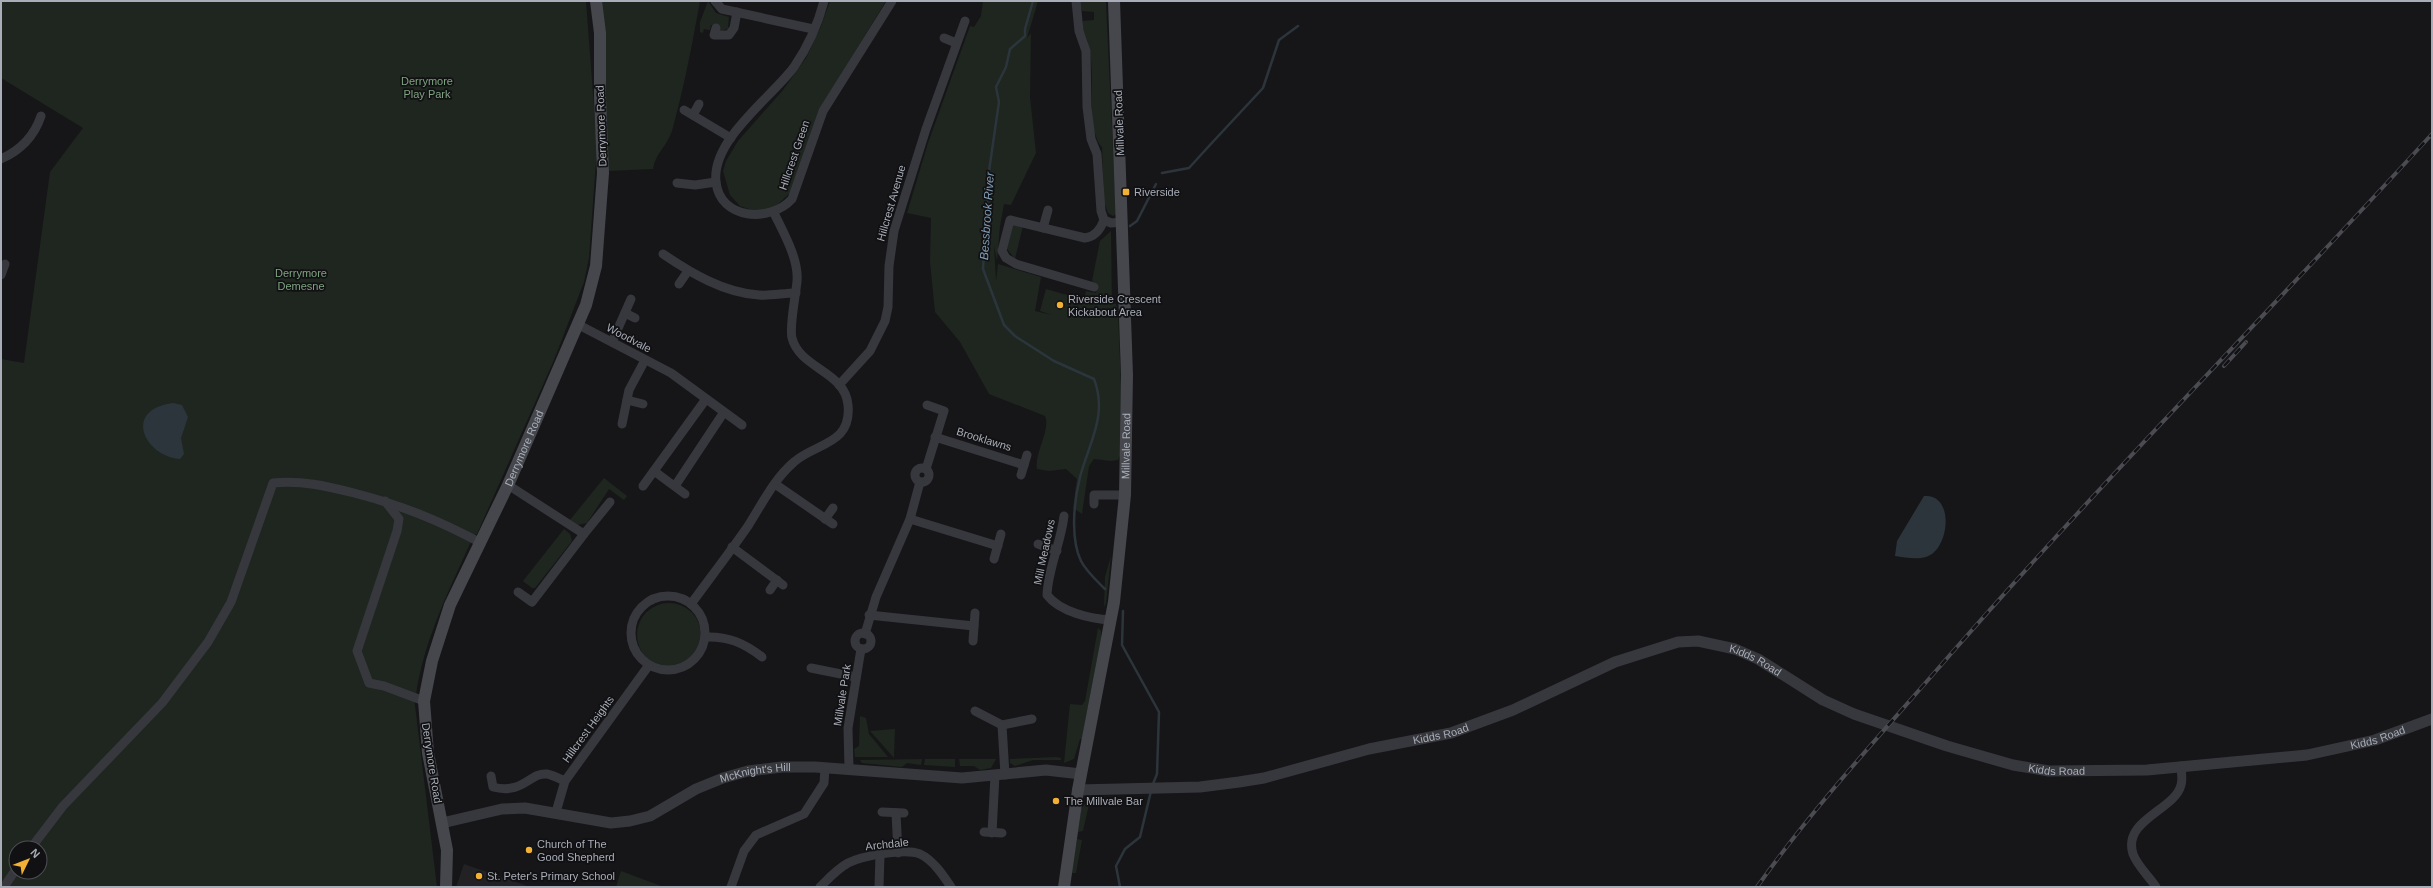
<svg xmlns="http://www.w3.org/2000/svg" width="2433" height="888" viewBox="0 0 2433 888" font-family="Helvetica,sans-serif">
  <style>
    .built { fill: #222225 }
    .green { fill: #1e261f; fill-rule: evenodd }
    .water { fill: #2c353c }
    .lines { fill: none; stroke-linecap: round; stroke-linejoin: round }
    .stream { stroke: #2c353c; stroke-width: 2.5 }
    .minor { stroke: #37383d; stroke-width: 9 }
    .tertiary { stroke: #37383d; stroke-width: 11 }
    .secondary { stroke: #45474d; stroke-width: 12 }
    .rail-casing { stroke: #4a4c52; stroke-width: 4 }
    .rail { stroke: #111113; stroke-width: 2.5; stroke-dasharray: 8; stroke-linecap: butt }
    .poi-dot { fill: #f2b134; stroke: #111113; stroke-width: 1.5 }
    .labels { text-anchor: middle; stroke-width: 3.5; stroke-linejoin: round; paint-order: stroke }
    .park-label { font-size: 11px; fill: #7fa381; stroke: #111113 }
    .street-label { font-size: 11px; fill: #a8adb8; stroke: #111113 }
    .poi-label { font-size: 11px; fill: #a8adb8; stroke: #111113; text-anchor: start }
    .water-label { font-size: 12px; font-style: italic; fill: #7f9bb3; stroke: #111113 }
  </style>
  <rect width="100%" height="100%" fill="#161618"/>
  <path class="built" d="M464 864 530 887H456Z"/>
  <g class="green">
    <path d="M1 1H586L597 147 589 258 584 282 554 360 477 534 474 535C451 586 424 639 416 695L414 697 437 887H1V359L24 363 50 172 83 128 1 78ZM16 848H40V872H16Z"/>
    <path d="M594 1H700C692 45 684 88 672 131 667 146 655 154 653 169L608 171Z"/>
    <path d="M708 1 716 13 729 17 728 29 720 31 719 27 711 25 710 30 704 29 703 33 700 32V22Z"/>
    <path d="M830 1H886L818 112 791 192 777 205 768 210 754 211 740 206 730 195 723 171 726 161 738 141 783 90 806 58 821 26Z"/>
    <path d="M983 1H1038L1027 38 1031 33 1030 97 1036 153 1011 205 1004 204 1000 226 997 261 994 245 996 281 998 264 1041 277 1035 311 1052 315 1040 311 1046 289 1081 299H1084L1086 291 1096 293 1097 284 1092 281 1100 241 1111 231 1112 303 1116 304 1118 311 1121 387 1120 455 1118 460 1111 461 1094 459 1089 466 1082 514 1073 508 1077 479 1066 469 1049 471 1037 469C1034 453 1051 430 1045 416L989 394 960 342 935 312 930 262 931 218 907 213 928 143 970 26 974 27 981 16Z"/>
    <path d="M1083 1H1105L1106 3 1116 214 1113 216 1108 213 1104 201 1102 147C1082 124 1102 60 1082 29L1083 21 1094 20V12L1082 11 1079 2Z"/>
    <path d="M1013 225 1023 226 1015 259 1007 249Z"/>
    <path d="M604 478 627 496 624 500 609 489 587 523 577 525 570 520Z"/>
    <path d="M564 529 570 534 572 541 535 588H532L523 581Z"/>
    <path d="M1111 556 1106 603 1104 607 1105 577Z"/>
    <circle cx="669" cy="635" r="32"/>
    <path d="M1098 628 1101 631V638L1082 739H1080L1074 759 1064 763 1070 704 1082 705 1085 701Z"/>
    <path d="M860 716 866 718 869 734 888 757H855L854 749 859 746Z"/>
    <path d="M895 729 894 758 870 731Z"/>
    <path d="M1056 757 1061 758V760H1033L1015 766 1010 763V759Z"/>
    <path d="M922 759 921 765 907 763 902 767 862 763 860 760Z"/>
    <path d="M925 759H955V767L924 765Z"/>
    <path d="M959 759H996L991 768 980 770 974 766H960Z"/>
    <path d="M1090 800 1083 831 1078 832 1081 809 1087 801Z"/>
    <path d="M1077 839 1082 840 1076 873H1071Z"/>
    <path d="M621 871 661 886 660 887H616Z"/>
  </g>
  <g class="water">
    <path d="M173 403 182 405 188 417 181 438 184 454 180 459C146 457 121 410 173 403Z"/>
    <path d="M1924 496C1955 493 1950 550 1926 557 1916 560 1904 557 1895 556L1897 541Z"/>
  </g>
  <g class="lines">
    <g class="stream">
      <path d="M1033 1 1025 29V36L1010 49 1006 67 996 87 999 102 989 171 983 269 1004 325 1015 336 1054 361 1094 379C1108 415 1089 443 1080 477 1074 501 1070 538 1081 561 1086 571 1097 581 1105 589"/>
      <path d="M1162 173 1189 168 1209 146 1263 88 1279 40 1298 26"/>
      <path d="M1130 226 1137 221 1156 184"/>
      <path d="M1123 611 1122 645 1159 712 1157 774 1153 784"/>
      <path d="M1120 887 1116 866 1125 849 1140 837 1151 791"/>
    </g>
    <g class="minor">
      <path d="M715 1 722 9 813 29"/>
      <path d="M824 1C818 24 807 48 794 67 771 98 711 140 716 182 720 220 770 223 792 199L823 111 892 1"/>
      <path d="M1076 1 1079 31 1086 51 1087 107 1091 139 1097 154 1101 211 1104 220 1111 223 1122 222"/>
      <path d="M716 28 714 35H729L734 28 737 12"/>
      <path d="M944 38 956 43"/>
      <path d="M684 110 731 138"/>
      <path d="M693 115 699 104"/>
      <path d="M1 159C21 150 34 137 41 116"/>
      <path d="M677 183 695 185 716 182"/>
      <path d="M1043 228 1048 210"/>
      <path d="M663 254C691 273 724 293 759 295 771 296 784 293 796 293"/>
      <path d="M1 275 5 264"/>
      <path d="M679 284 688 271"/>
      <path d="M1094 287 1016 264 1006 258 1002 251 1010 220 1085 238C1095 237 1101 228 1104 220"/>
      <path d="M625 313 635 318"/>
      <path d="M577 324 671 373 742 425"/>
      <path d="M612 342 631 299"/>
      <path d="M839 385 870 351 885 321 888 307 889 266 894 231 926 129 965 21"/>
      <path d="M627 400 643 404"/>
      <path d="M622 424 629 390 645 360"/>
      <path d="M935 437 1024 465"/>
      <circle cx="922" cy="475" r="7"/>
      <path d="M926 469 944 411 927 405"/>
      <path d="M654 471 685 494"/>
      <path d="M1021 475 1027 455"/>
      <path d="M775 484 833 524"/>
      <path d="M508 485 584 534 610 502"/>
      <path d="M643 486 706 399"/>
      <path d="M675 486 724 412"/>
      <path d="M385 501 399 519 397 531 357 651 369 683 384 686 424 701"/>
      <path d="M1094 504V495H1125"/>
      <path d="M1064 516C1061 543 1048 568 1047 595 1060 612 1091 619 1111 620"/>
      <path d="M825 519 833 508"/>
      <path d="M910 519 998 546"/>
      <path d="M1038 544 1057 551"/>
      <path d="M732 547 783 585"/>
      <path d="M994 559 1001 534"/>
      <path d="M770 590 777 580"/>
      <path d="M518 592 532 602 584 534"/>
      <circle cx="668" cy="633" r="37"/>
      <path d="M691 604C710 578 730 552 748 526 762 504 774 479 794 462 815 443 852 445 848 405 845 371 800 369 792 338 789 327 796 294 797 281 799 259 783 232 774 213"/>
      <path d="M869 615 974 626"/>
      <circle cx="863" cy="641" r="8"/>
      <path d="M865 634 876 597 910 519 920 482"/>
      <path d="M705 637C728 636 744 643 762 657"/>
      <path d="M973 641 975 613"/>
      <path d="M811 668 856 677"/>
      <path d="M975 711 1002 725 1032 719"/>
      <path d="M1002 725 1005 775"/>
      <path d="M849 769 848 728 861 649"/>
      <path d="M491 776 493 787C523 795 530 772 547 774 553 775 560 779 565 781"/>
      <path d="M556 812 565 781 649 665"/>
      <path d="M882 812 904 813"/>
      <path d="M896 813 898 853"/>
      <path d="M984 832 1002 833"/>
      <path d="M992 833 995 775"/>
      <path d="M31 848 63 806 162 703 208 642 231 602 273 483C301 480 326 486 354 493 401 505 438 520 481 543"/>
      <path d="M4 887 16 869"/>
      <path d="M731 887 744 851 756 835 804 814 824 783 825 768"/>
      <path d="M820 887C828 879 837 869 848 863 862 856 904 848 920 854 933 860 943 875 951 887"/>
      <path d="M879 887 880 855"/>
      <path d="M2156 887C2149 876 2138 867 2133 854 2122 820 2175 810 2181 785 2183 779 2181 772 2181 766"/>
    </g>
    <g class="tertiary">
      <path id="s1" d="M1078 790 1200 787 1239 782 1264 778 1369 749 1451 733 1513 710 1615 662 1678 642 1698 641 1735 649 1758 659 1823 700 1854 714 1947 746 2013 765 2049 771 2147 770 2307 755 2375 740 2432 719"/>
      <path id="s2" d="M442 823 502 809 525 808 611 823 630 821 650 816 696 789 723 778 748 771 782 767H815L962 778 1046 770 1081 774"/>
    </g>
    <g class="secondary">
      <path id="s3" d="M446 887 447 850 428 753 424 701 432 661 450 605 508 485 586 305 596 266 603 173 600 97V33L596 1"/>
      <path id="s4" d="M1064 887 1078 790 1114 602 1125 495 1127 375 1114 1"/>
    </g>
    <defs>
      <g id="rail">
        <path d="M2224 366 2246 342"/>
        <path d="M1757 887C1815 805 1883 732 1949 656 2105 478 2272 309 2432 134"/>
      </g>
    </defs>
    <use href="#rail" class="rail-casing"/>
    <use href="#rail" class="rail"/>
  </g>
  <g class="poi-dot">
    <rect x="1122" y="188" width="8" height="8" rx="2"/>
    <circle cx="1060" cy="305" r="4"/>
    <circle cx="1056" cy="801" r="4"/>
    <circle cx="529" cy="850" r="4"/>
    <circle cx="479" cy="876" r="4"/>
  </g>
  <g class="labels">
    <g class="park-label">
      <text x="427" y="85">Derrymore<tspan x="427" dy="13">Play Park</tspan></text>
      <text x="301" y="277">Derrymore<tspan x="301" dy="13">Demesne</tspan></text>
    </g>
    <g class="street-label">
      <text transform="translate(1119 123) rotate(-92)" y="4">Millvale Road</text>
      <text transform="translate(601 126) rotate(-92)" y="4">Derrymore Road</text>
      <text transform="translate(794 155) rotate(-71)" y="4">Hillcrest Green</text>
      <text transform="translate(891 203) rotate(-74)" y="4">Hillcrest Avenue</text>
      <text transform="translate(629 338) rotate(28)" y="4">Woodvale</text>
      <text transform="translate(984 439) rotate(17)" y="4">Brooklawns</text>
      <text dy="4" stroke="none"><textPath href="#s4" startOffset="446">Millvale Road</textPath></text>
      <text dy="4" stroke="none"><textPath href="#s3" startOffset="461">Derrymore Road</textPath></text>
      <text transform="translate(1044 552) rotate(-78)" y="4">Mill Meadows</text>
      <text dy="4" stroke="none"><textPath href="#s1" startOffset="705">Kidds Road</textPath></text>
      <text transform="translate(842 695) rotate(-81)" y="4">Millvale Park</text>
      <text transform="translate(588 729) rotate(-54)" y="4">Hillcrest Heights</text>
      <text dy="4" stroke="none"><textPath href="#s1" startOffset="369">Kidds Road</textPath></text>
      <text dy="4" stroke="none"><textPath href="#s1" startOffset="1353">Kidds Road</textPath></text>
      <text transform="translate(432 763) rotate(81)" y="4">Derrymore Road</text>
      <text dy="4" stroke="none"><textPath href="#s1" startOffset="1029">Kidds Road</textPath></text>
      <text dy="4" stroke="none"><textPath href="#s2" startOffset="327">McKnight's Hill</textPath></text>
      <text transform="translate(887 844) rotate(-6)" y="4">Archdale</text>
    </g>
    <g class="poi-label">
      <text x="1134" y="196">Riverside</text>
      <text x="1068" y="303">Riverside Crescent<tspan x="1068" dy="13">Kickabout Area</tspan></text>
      <text x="1064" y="805">The Millvale Bar</text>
      <text x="537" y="848">Church of The<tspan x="537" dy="13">Good Shepherd</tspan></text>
      <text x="487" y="880">St. Peter's Primary School</text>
    </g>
    <g class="water-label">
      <text transform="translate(987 216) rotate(-86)" y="4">Bessbrook River</text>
    </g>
  </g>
  <rect width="2433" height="888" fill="none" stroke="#a8adb8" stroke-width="4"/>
  <g transform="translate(28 860) rotate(47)"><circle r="19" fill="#111113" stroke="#4d4f55"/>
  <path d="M0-3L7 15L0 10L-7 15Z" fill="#f2b134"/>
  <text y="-6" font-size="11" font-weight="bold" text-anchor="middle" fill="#a8adb8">N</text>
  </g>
</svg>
